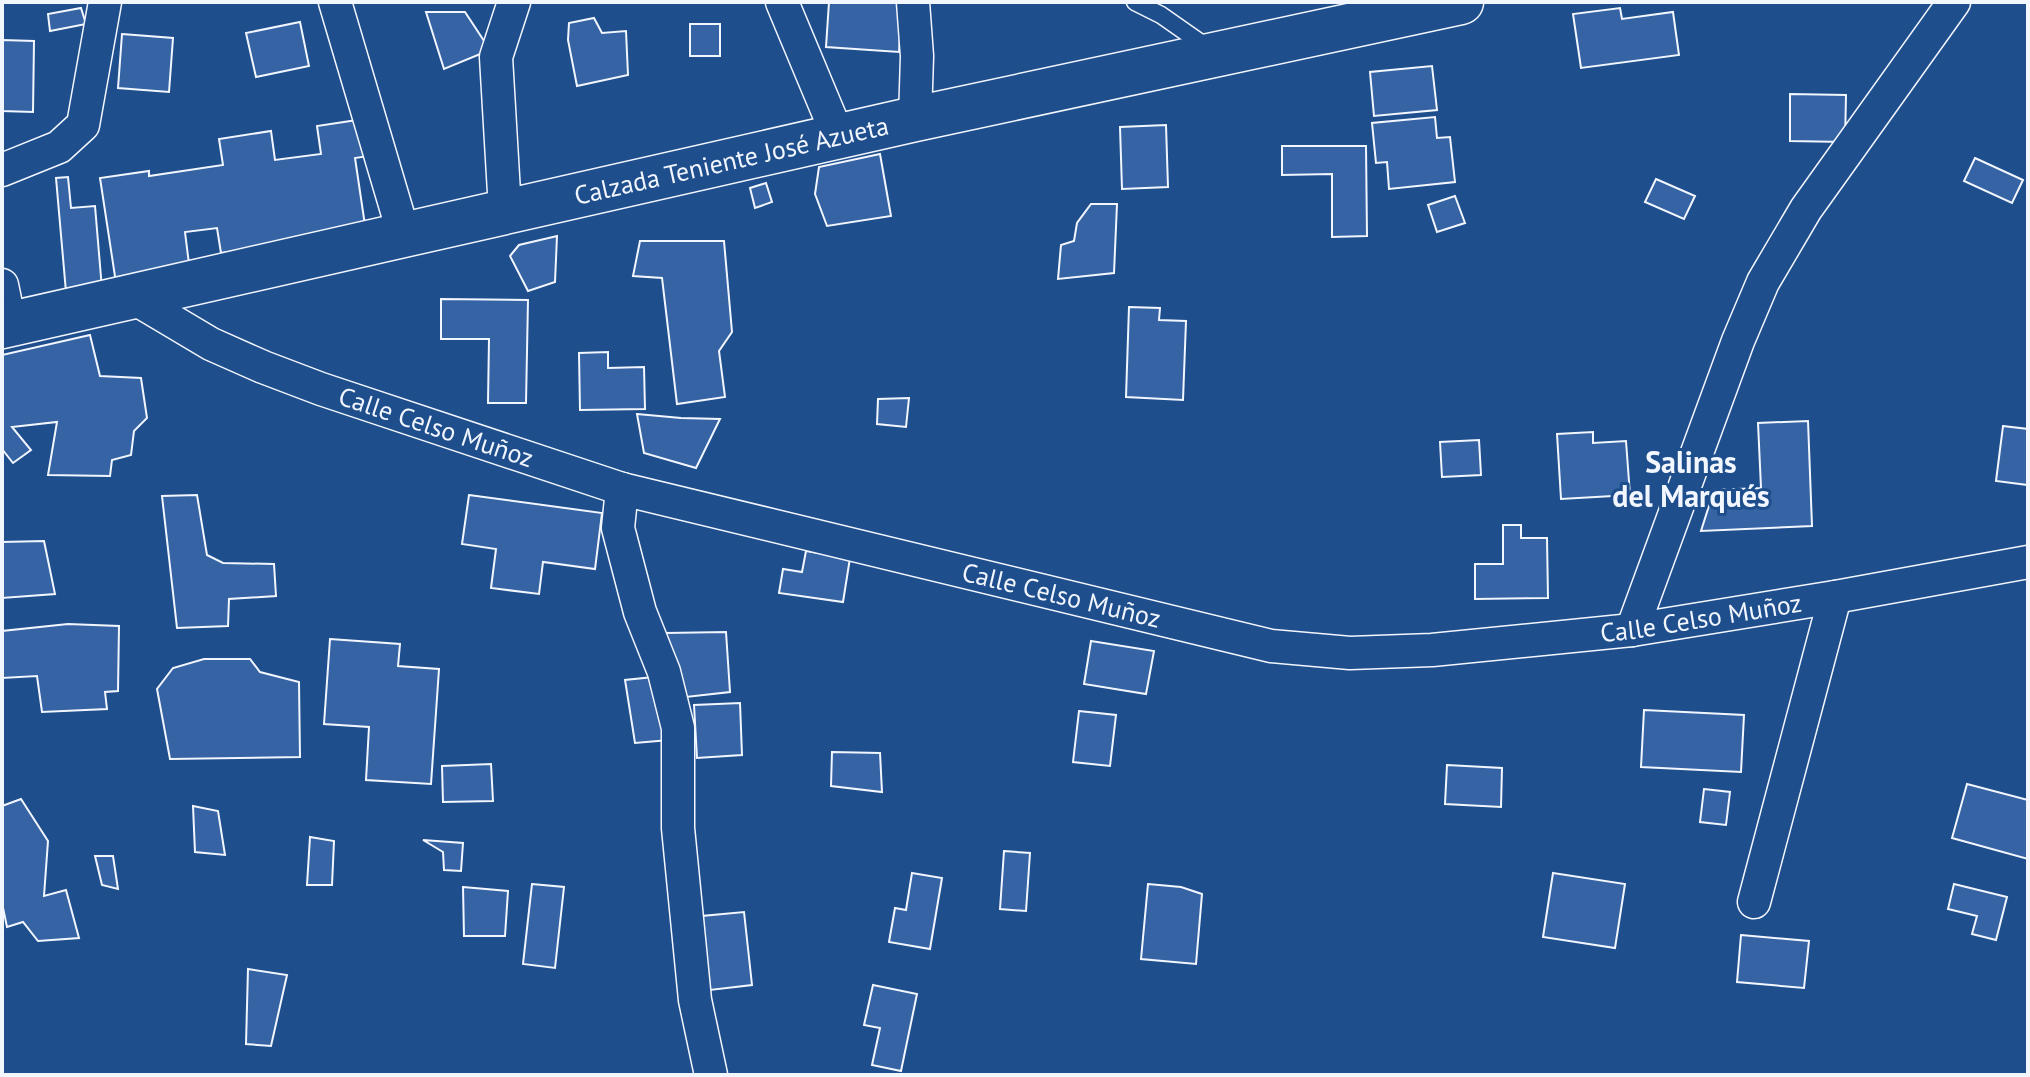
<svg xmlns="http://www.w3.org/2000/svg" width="2030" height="1077" viewBox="0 0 2030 1077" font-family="'PT Sans',sans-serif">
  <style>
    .building { fill: #3563a3; stroke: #f2f6ff; stroke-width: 2 }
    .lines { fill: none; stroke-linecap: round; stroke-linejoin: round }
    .service-casing { stroke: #f2f6ff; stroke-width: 19 }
    .minor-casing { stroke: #f2f6ff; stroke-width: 35 }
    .secondary-casing { stroke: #f2f6ff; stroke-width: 47 }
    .service { stroke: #1f4e8c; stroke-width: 16 }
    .minor { stroke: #1f4e8c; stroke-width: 32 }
    .secondary { stroke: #1f4e8c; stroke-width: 44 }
    .labels { text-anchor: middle; stroke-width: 6; stroke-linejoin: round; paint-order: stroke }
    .street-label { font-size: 26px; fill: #f2f6ff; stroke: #1f4e8c }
    .quarter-label { font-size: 30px; font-weight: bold; fill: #f2f6ff; stroke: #1f4e8c }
  </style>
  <rect width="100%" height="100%" fill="#1f4e8c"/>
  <g class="building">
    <path d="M829 2H902L899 52 826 47Z"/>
    <path d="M81 8 86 24 50 31 48 14Z"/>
    <path d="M1620 8 1622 19 1673 12 1679 55 1581 68 1573 14Z"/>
    <path d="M426 12H465L490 50 444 69Z"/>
    <path d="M594 18 602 33 626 31 628 75 577 86 568 40 569 23Z"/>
    <path d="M300 22 309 66 256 77 246 33Z"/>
    <rect x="690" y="24" width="30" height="32"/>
    <path d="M122 34 173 38 169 92 118 88Z"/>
    <path d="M2 40 34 41 33 112 2 111Z"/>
    <path d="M1432 66 1437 110 1374 116 1370 72Z"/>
    <path d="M1790 94 1846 95 1845 142 1790 141Z"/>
    <path d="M1435 117 1437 138 1450 137 1455 182 1389 189 1387 162 1376 163 1372 123Z"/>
    <path d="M364 119 369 156 355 158 366 232 221 253 217 228 185 232 190 272 116 283 100 178 149 171V176L223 165 219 139 271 131 275 160 321 154 317 126Z"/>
    <path d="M1166 125 1168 187 1122 189 1120 127Z"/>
    <path d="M1282 146H1366L1367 236 1332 237V174L1282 175Z"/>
    <path d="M880 154 891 216 827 226 815 194 819 167Z"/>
    <path d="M1975 158 2023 180 2012 203 1964 181Z"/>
    <path d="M68 177 71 208 95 206 102 289 66 292 56 178Z"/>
    <path d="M1656 179 1695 196 1684 219 1645 202Z"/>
    <path d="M766 183 772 202 755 208 750 188Z"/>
    <path d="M1455 196 1465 223 1437 232 1428 205Z"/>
    <path d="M1091 204H1117L1114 273 1058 279 1061 245 1074 241 1077 223Z"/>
    <path d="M557 236 555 282 528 291 510 256 519 245Z"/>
    <path d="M640 241H724L732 332 719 351 725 397 677 404 662 278 633 276Z"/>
    <path d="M441 299 528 300 526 403H488L489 339H441Z"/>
    <path d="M1129 307 1160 308 1159 320 1186 321 1183 400 1126 397Z"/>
    <path d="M90 335 100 376 141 378 147 418 134 431 131 455 112 460 110 476 48 475 57 422 12 427 31 450 13 463 2 449V355Z"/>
    <path d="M608 352V368L644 367 645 409 580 410 579 353Z"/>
    <path d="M909 398 906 427 877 424 878 399Z"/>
    <path d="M637 414 681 418 720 419 696 468 644 453Z"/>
    <path d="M1808 421 1812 526 1701 531 1714 490 1761 488 1758 423Z"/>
    <path d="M2003 426 2028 429V485L1996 481Z"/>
    <path d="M1593 432V443L1626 441 1630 495 1561 499 1557 434Z"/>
    <path d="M1479 440 1481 475 1442 477 1440 442Z"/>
    <path d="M197 495 207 555 223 563 274 564 276 596 229 599 228 626 177 628 162 496Z"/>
    <path d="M469 495 602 513 595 569 543 562 539 594 491 588 496 549 462 544Z"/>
    <path d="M1503 525H1521V538H1547L1548 598 1475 599V564H1503Z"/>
    <path d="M44 541 55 594 2 598V542Z"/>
    <path d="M806 551 850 558 843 602 779 593 783 569 802 572Z"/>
    <path d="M68 624 119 626 118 691 105 692 107 709 42 712 37 676 2 678V631Z"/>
    <path d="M726 632 730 692 677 698 666 633Z"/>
    <path d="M330 639 400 644 398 666 439 669 431 784 366 780 369 727 324 724Z"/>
    <path d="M1091 641 1154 651 1146 694 1084 684Z"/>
    <path d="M204 659H250L260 672 299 682 300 757 170 759 157 689 173 668Z"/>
    <path d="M663 676 669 740 635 743 625 680Z"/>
    <path d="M740 703 742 755 697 758 694 705Z"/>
    <path d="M1644 710 1744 715 1741 772 1641 767Z"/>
    <path d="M1079 711 1116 715 1110 766 1073 762Z"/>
    <path d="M832 752 880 753 882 792 831 786Z"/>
    <path d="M491 764 493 801 443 802 442 766Z"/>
    <path d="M1447 765 1502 768 1501 807 1445 804Z"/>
    <path d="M1967 784 2028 800V859L1952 838Z"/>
    <path d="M1704 789 1730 792 1726 825 1700 822Z"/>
    <path d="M21 799 48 841 44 896 66 890 79 938 38 941 23 922 7 927 2 903V806Z"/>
    <path d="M193 806 218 811 225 855 195 852Z"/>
    <path d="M310 837 334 841 332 885H307Z"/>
    <path d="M423 840 463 843 461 871 444 870 443 852Z"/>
    <path d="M1004 851 1030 853 1026 911 1000 909Z"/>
    <path d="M95 856H113L118 889 102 885Z"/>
    <path d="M912 873 942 878 930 949 889 942 895 908 906 910Z"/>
    <path d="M1553 873 1625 884 1615 948 1543 937Z"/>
    <path d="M532 884 564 887 555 968 523 964Z"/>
    <path d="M1148 884 1181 887 1202 894 1196 964 1141 959Z"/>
    <path d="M1954 884 2007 897 1996 940 1972 934 1977 916 1948 909Z"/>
    <path d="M463 887 508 891 505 936H464Z"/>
    <path d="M744 912 752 985 710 990 702 916Z"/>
    <path d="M1741 935 1809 941 1804 988 1737 982Z"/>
    <path d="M248 969 287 975 271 1046 246 1044Z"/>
    <path d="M873 985 917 994 901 1071 872 1065 880 1028 864 1025Z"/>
  </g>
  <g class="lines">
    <defs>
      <path id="service" d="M1135 2 1161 15 1211 50"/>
      <g id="minor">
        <path d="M335 2 404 235"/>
        <path d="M782 2 838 136"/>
        <path d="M913 2 917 56 915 119"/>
        <path d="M2 170 59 147 83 125 105 2"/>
        <path d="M505 210 496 57 514 2"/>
        <path d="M2 285 10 324"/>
        <path id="s1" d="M132 297 211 344 263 367 321 389 622 489 1271 646 1350 653 1432 650 1632 630 1835 597 2028 562"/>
        <path d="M622 489 618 528 640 612 664 672 678 728V828L695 1000 711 1075"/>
        <path d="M1632 630 1738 341 1763 282 1806 209 1954 2"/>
        <path d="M1754 902 1835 597"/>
      </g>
      <g id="secondary">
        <path id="s2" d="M2 326 915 119 1461 2"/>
      </g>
    </defs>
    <use href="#service" class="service-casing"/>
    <use href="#minor" class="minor-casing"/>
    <use href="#secondary" class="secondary-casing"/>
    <use href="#service" class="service"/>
    <use href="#minor" class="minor"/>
    <use href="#secondary" class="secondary"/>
  </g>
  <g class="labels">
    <g class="street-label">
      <text dy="9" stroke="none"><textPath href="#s2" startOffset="748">Calzada Teniente José Azueta</textPath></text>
      <text dy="9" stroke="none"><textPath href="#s1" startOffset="332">Calle Celso Muñoz</textPath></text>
      <text dy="9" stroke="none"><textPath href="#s1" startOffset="980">Calle Celso Muñoz</textPath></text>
      <text dy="9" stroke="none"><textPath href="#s1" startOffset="1628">Calle Celso Muñoz</textPath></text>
    </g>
    <g class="quarter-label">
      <text x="1691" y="473">Salinas<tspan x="1691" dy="34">del Marqués</tspan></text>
    </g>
  </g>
  <rect width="2030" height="1077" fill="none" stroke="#f2f6ff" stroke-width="8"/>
</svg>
